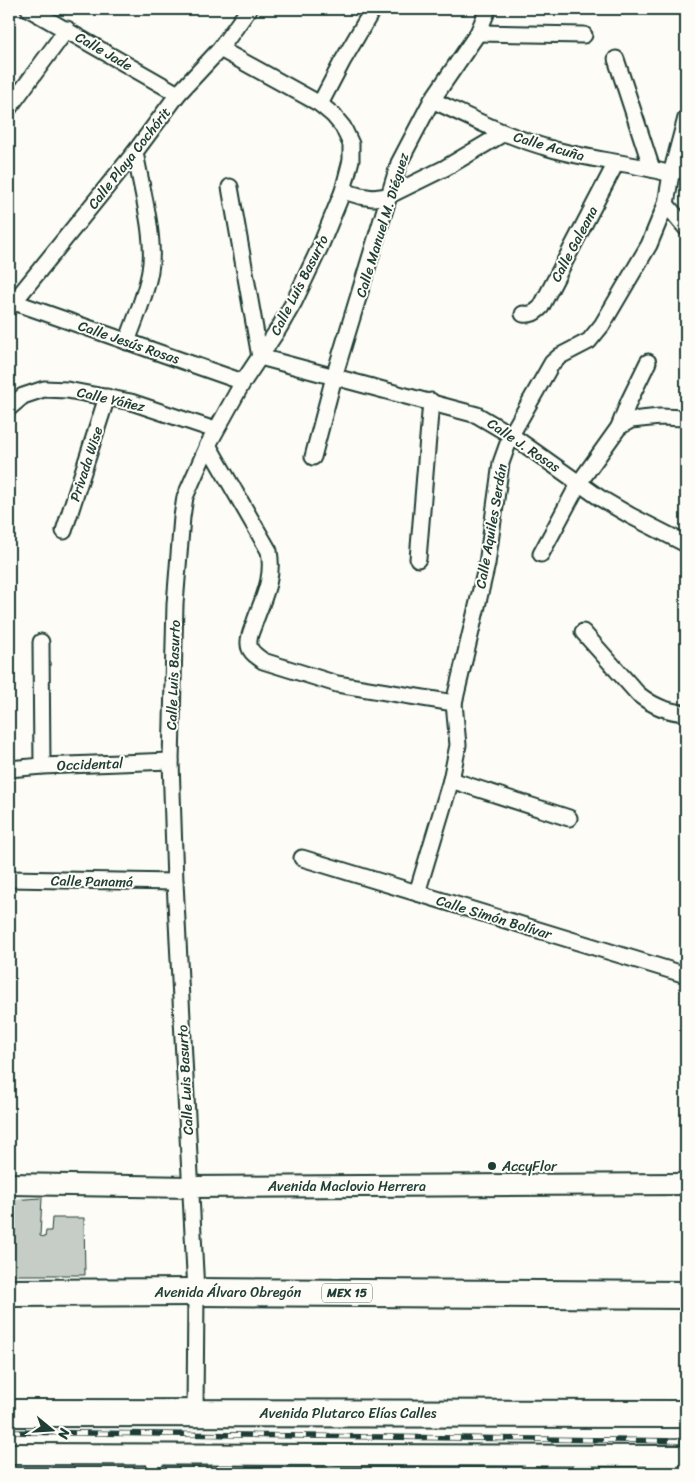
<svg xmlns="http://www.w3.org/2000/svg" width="695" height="1482" viewBox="0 0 695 1482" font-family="Sriracha,sans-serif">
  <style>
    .building { fill: #c6cdc7; stroke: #1f3d34 }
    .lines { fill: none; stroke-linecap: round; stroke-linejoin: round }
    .street-casing { stroke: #1f3d34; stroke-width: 19 }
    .secondary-casing { stroke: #1f3d34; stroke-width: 24 }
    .highway-casing { stroke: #1f3d34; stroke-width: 30 }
    .street { stroke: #fdfcf7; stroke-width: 15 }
    .secondary { stroke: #fdfcf7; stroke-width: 20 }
    .highway { stroke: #fdfcf7; stroke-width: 26 }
    .rail-casing { stroke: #1f3d34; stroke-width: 5.5 }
    .rail { stroke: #fdfcf7; stroke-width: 4; stroke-dasharray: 11; stroke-linecap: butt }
    .poi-dot { fill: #1f3d34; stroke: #fdfcf7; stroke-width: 2 }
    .labels { text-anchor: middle; stroke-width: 4; stroke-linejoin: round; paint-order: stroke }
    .shield { fill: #fdfcf7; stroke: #62766e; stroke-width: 1 }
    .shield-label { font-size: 12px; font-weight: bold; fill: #1f3d34 }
    .street-label { font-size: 14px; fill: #1f3d34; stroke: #fdfcf7 }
    .poi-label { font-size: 14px; fill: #1f3d34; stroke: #fdfcf7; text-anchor: start }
  </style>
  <rect width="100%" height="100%" fill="#fdfcf7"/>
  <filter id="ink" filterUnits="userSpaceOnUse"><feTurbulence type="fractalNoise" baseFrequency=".02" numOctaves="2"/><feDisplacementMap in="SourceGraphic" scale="10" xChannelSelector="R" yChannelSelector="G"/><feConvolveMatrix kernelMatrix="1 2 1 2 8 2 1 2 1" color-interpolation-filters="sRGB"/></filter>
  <g filter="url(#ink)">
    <path class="building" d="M42 1198 40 1236 45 1237 46 1231H51L52 1218H84L85 1275H9V1200Z"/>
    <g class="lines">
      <defs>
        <g id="street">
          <path d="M29 9 178 94"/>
          <path d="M478 33 584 35"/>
          <path d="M616 59 652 169"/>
          <path d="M432 100C471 118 510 138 552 149 591 160 632 163 671 174L686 165"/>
          <path d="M320 104 342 62 373 9"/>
          <path d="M9 108 67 29"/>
          <path d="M230 187 260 357 477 415 511 435 600 498 631 516 686 544"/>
          <path d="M343 191 360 196 373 198 388 196 445 168 504 133"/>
          <path d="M666 204 686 228"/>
          <path d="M14 302 243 382"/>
          <path d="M9 308 135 152 178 94 220 49 249 9"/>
          <path d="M523 314C531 315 535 313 541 307L616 163"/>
          <path d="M127 342C135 319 146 295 150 271 156 238 141 187 135 152"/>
          <path d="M9 408 23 396 44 389 67 390 131 402 215 430"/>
          <path d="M619 427 629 401 648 362"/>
          <path d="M208 445 269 551C274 578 264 596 255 621 253 628 248 636 249 644 249 652 257 656 263 661L337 684 454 703"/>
          <path d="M313 457 334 377 399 163 432 100 478 33 488 9"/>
          <path d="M64 531 107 397"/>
          <path d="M541 554 579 483 619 427 631 420 660 417 686 418"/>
          <path d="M418 559 431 401"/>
          <path d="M583 632 638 694C653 706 667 712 686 713"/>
          <path d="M41 642 42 766"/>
          <path d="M9 769 42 766 171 761"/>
          <path d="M451 780 569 818"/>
          <path d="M302 858 686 975"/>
          <path d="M9 879 175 882"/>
          <path d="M417 893 451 780 458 745 454 703 487 564 501 463 511 435 552 363 560 356 589 341 602 325 649 245 666 204 671 174 686 118"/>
          <path d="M195 1413 196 1292 175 882 171 761 175 604 182 517 185 497 208 445 243 382 279 328 294 302 320 247 343 191 351 160V144L343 127 333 115 320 104 220 49"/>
          <path d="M154 1455 155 1473"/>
          <path d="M532 1473 533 1456"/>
        </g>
        <g id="secondary">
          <path d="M9 1184 191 1187 686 1184"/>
          <path d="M9 1454 686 1456"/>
        </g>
        <g id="highway">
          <path d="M9 1293 196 1292 686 1295"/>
          <path d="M9 1413 686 1414"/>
        </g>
      </defs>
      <use href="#street" class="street-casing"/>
      <use href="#secondary" class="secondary-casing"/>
      <use href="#highway" class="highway-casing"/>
      <use href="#street" class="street"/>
      <use href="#secondary" class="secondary"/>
      <use href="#highway" class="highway"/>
      <defs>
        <path id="rail" d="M9 1432 686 1441"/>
      </defs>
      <use href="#rail" class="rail-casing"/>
      <use href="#rail" class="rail"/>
    </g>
  </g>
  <circle class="poi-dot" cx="492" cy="1166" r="5"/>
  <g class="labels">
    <rect class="shield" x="322" y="1283.5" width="50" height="19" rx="4"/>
    <g class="shield-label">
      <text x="347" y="1297">MEX 15</text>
    </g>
    <g class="street-label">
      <text transform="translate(104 51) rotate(30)" y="5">Calle Jade</text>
      <text transform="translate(549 146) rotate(16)" y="5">Calle Acuña</text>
      <text transform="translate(129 158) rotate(-52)" y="5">Calle Playa Cochórit</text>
      <text transform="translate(382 225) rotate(-73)" y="5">Calle Manuel M. Diéguez</text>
      <text transform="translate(574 244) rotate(-62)" y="5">Calle Galeana</text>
      <text transform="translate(299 285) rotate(-63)" y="5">Calle Luis Basurto</text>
      <text transform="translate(129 342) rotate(19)" y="5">Calle Jesús Rosas</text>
      <text transform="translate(111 399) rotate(13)" y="5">Calle Yáñez</text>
      <text transform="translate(524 445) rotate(34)" y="5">Calle J. Rosas</text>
      <text transform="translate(86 464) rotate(-72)" y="5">Privada Wise</text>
      <text transform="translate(491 526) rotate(-80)" y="5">Calle Aquiles Serdán</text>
      <text transform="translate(173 675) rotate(-88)" y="5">Calle Luis Basurto</text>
      <text transform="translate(90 764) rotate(-2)" y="5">Occidental</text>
      <text transform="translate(92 881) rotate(1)" y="5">Calle Panamá</text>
      <text transform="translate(494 917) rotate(17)" y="5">Calle Simón Bolívar</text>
      <text transform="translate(185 1080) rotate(-93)" y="5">Calle Luis Basurto</text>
      <text x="347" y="1191">Avenida Maclovio Herrera</text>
      <text x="228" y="1297">Avenida Álvaro Obregón</text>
      <text x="348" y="1418">Avenida Plutarco Elías Calles</text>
    </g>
    <g class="poi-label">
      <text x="502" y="1171">AccyFlor</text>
    </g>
  </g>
  <rect width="695" height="1482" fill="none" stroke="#fdfcf7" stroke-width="30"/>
  <rect x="15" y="15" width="665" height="1452" fill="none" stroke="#1f3d34" stroke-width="2" filter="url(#ink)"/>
  <g transform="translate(52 1430) rotate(108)" stroke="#fdfcf7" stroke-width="4" paint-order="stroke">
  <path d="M0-4L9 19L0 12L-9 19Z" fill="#1f3d34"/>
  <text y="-8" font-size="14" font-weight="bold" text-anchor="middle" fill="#1f3d34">N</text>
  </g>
</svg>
